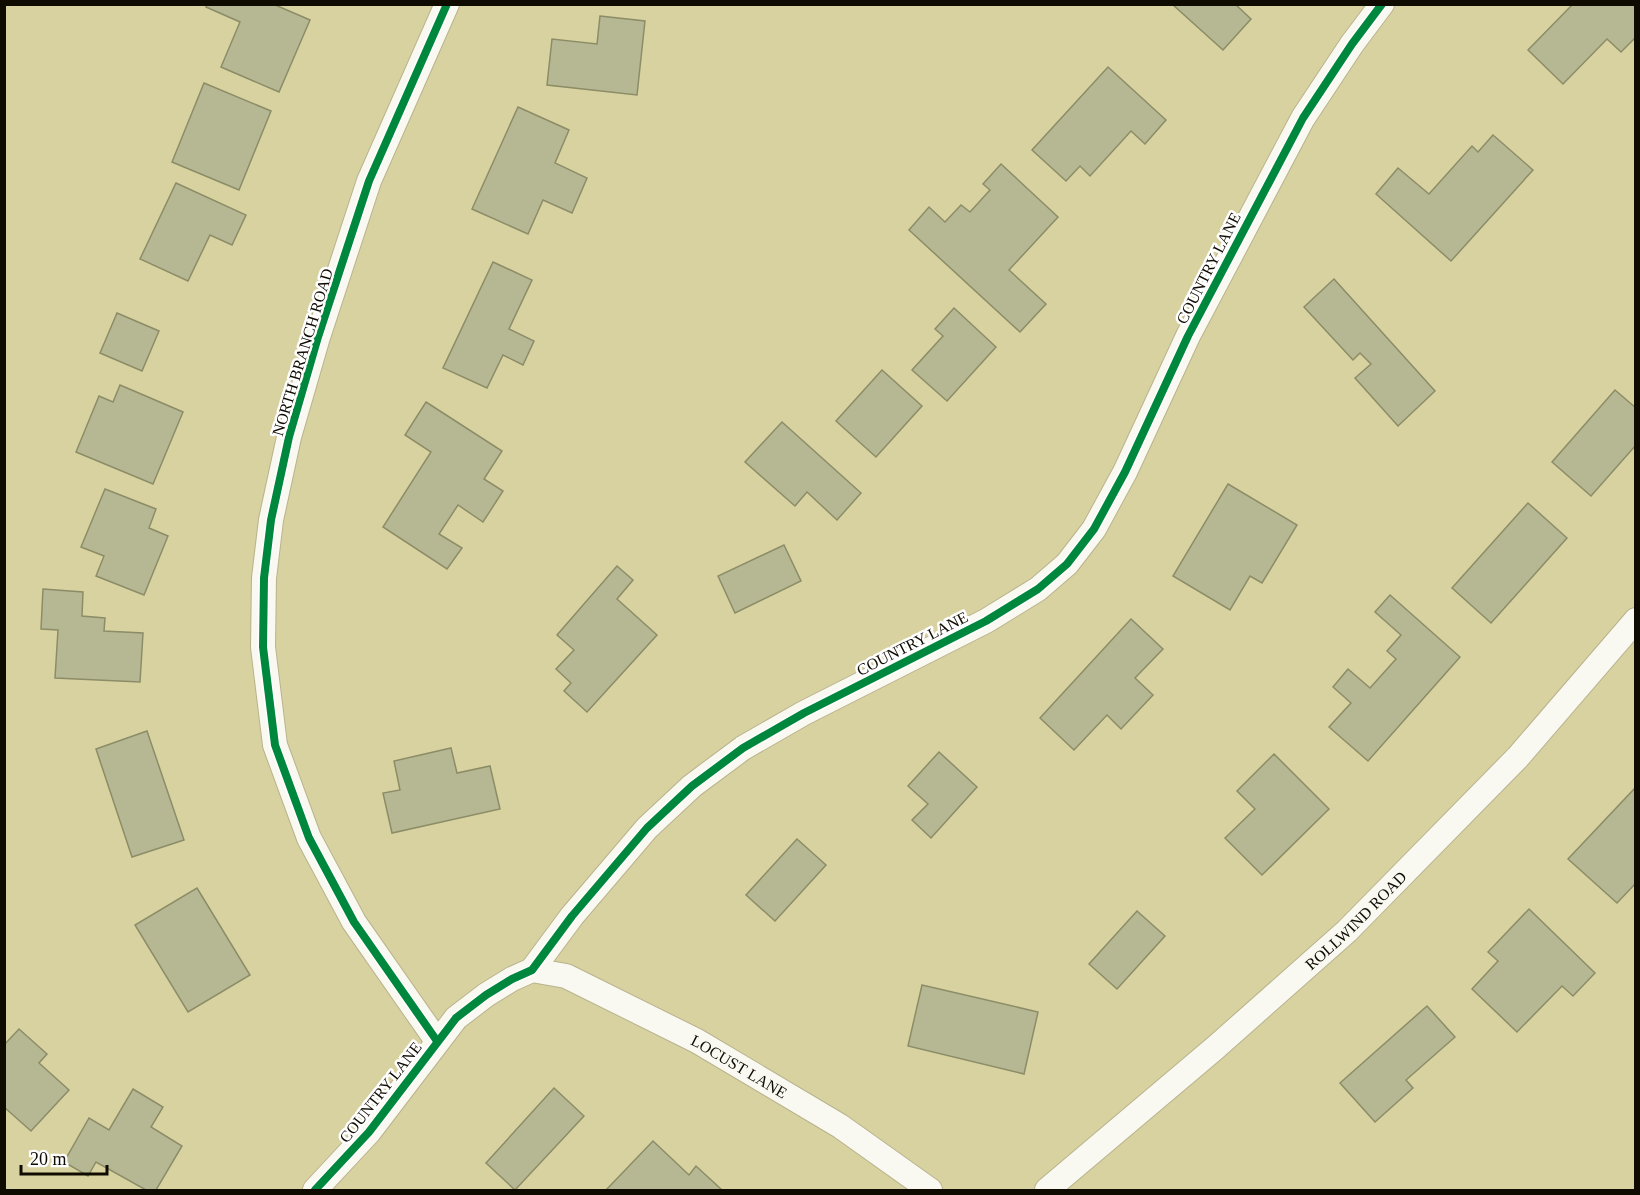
<svg xmlns="http://www.w3.org/2000/svg" width="1640" height="1195" viewBox="0 0 1640 1195" font-family="Georgia,serif">
  <style>
    .building { fill: #b6b894; stroke: #8c8d66; stroke-width: 1.5 }
    .lines { fill: none; stroke-linecap: round; stroke-linejoin: round }
    .street-casing { stroke: #b8b38d; stroke-width: 26 }
    .street { stroke: #f9f8f1; stroke-width: 24 }
    .cycleway-casing { stroke: #fff; stroke-width: 11 }
    .cycleway { stroke: #00873e; stroke-width: 8 }
    .labels { text-anchor: middle; stroke-width: 5; stroke-linejoin: round; paint-order: stroke }
    .street-label { font-size: 16px; fill: #0f0b00; stroke: #fff }
  </style>
  <rect width="100%" height="100%" fill="#d8d2a1"/>
  <g class="building">
    <path d="M207 4H273L310 20 279 92 221 67 240 22 206 7Z"/>
    <path d="M1172 4H1235L1251 19 1223 50Z"/>
    <path d="M1573 4H1636V37L1621 52 1607 39 1563 84 1528 50Z"/>
    <path d="M600 16 645 21 637 95 547 85 552 39 597 44Z"/>
    <path d="M1108 67 1166 120 1145 144 1131 131 1090 176 1080 166 1066 181 1032 150Z"/>
    <path d="M204 83 271 111 239 190 172 162Z"/>
    <path d="M518 107 569 130 555 163 587 178 572 213 543 200 528 234 472 209Z"/>
    <path d="M1493 135 1533 170 1451 261 1376 194 1398 168 1429 194 1472 146 1478 152Z"/>
    <path d="M1001 164 1058 217 1009 270 1046 304 1020 332 909 230 929 207 945 222 961 205 970 212 990 190 983 184Z"/>
    <path d="M176 183 246 215 232 245 210 235 188 281 140 259Z"/>
    <path d="M493 262 532 280 509 329 534 341 523 365 503 355 487 388 443 368Z"/>
    <path d="M1334 279 1435 391 1398 426 1355 378 1371 364 1360 353 1353 360 1304 307Z"/>
    <path d="M954 308 996 347 947 401 912 370 943 336 935 329Z"/>
    <path d="M117 313 159 331 142 371 100 353Z"/>
    <path d="M882 370 922 406 876 457 836 421Z"/>
    <path d="M120 385 183 412 153 484 76 452 99 396 113 402Z"/>
    <path d="M1615 390 1636 408V445L1591 496 1552 462Z"/>
    <path d="M426 402 502 451 484 479 503 491 483 522 458 505 439 534 462 548 447 569 383 527 431 452 405 435Z"/>
    <path d="M782 422 861 493 837 520 807 492 795 506 745 462Z"/>
    <path d="M1228 484 1297 525 1262 583 1250 576 1230 610 1173 576Z"/>
    <path d="M105 489 156 509 149 528 168 536 144 595 96 576 104 556 81 547Z"/>
    <path d="M1528 503 1567 538 1491 623 1452 588Z"/>
    <path d="M784 545 801 581 735 613 718 576Z"/>
    <path d="M617 566 633 580 617 599 657 635 587 712 564 691 571 683 556 669 574 650 557 635Z"/>
    <path d="M43 589 83 592 82 616 105 618 104 631 143 633 140 682 55 678 58 630 41 629Z"/>
    <path d="M1390 595 1460 657 1368 761 1329 727 1351 703 1333 687 1348 669 1370 688 1396 659 1387 651 1401 635 1375 612Z"/>
    <path d="M1131 619 1163 649 1135 678 1153 695 1121 729 1107 715 1074 750 1040 718Z"/>
    <path d="M147 731 184 840 132 857 96 749Z"/>
    <path d="M451 748 457 773 490 766 500 809 392 833 383 793 400 790 394 761Z"/>
    <path d="M939 752 977 787 931 838 912 820 928 804 908 786Z"/>
    <path d="M1274 754 1329 809 1262 875 1225 838 1255 809 1237 791Z"/>
    <path d="M1636 787V883L1617 903 1568 859Z"/>
    <path d="M797 839 826 865 775 921 746 895Z"/>
    <path d="M197 888 250 975 188 1012 135 925Z"/>
    <path d="M1529 909 1595 973 1573 996 1562 986 1517 1032 1472 989 1498 961 1488 952Z"/>
    <path d="M1137 911 1165 936 1117 989 1089 964Z"/>
    <path d="M922 985 1038 1012 1024 1074 908 1046Z"/>
    <path d="M1427 1006 1455 1037 1406 1080 1413 1088 1375 1122 1340 1083Z"/>
    <path d="M19 1029 47 1054 39 1063 69 1090 31 1131 4 1107V1045Z"/>
    <path d="M554 1088 584 1116 515 1190 486 1163Z"/>
    <path d="M133 1089 163 1107 151 1127 182 1146 156 1190H146L96 1162 88 1176 64 1162 89 1118 109 1130Z"/>
    <path d="M653 1141 689 1175 696 1166 722 1190H606Z"/>
  </g>
  <g class="lines">
    <defs>
      <g id="street">
        <path id="s1" d="M532 970 566 976 697 1041 840 1126 930 1190"/>
        <path d="M437 1041 354 922 309 838 275 745 263 647 264 578 271 520 289 437 318 337 369 181 447 4"/>
        <path d="M315 1190 369 1132 456 1018 486 995 512 979 532 970 572 916 647 828 692 786 743 748 804 713 986 621 1038 589 1067 564 1094 529 1125 472 1188 336 1303 118 1352 44 1382 4"/>
        <path id="s2" d="M1047 1190 1215 1048 1347 931 1518 757 1636 620"/>
      </g>
    </defs>
    <use href="#street" class="street-casing"/>
    <use href="#street" class="street"/>
    <defs>
      <g id="cycleway">
        <path d="M437 1041 354 922 309 838 275 745 263 647 264 578 271 520 289 437 318 337 369 181 447 4"/>
        <path d="M315 1190 369 1132 456 1018 486 995 512 979 532 970 572 916 647 828 692 786 743 748 804 713 986 621 1038 589 1067 564 1094 529 1125 472 1188 336 1303 118 1352 44 1382 4"/>
      </g>
    </defs>
    <use href="#cycleway" class="cycleway-casing"/>
    <use href="#cycleway" class="cycleway"/>
  </g>
  <g class="labels">
    <g class="street-label">
      <text transform="translate(1208 268) rotate(-63)" y="6">COUNTRY LANE</text>
      <text transform="translate(302 352) rotate(-73)" y="6">NORTH BRANCH ROAD</text>
      <text transform="translate(912 643) rotate(-27)" y="6">COUNTRY LANE</text>
      <text dy="6" stroke="none"><textPath href="#s2" startOffset="410">ROLLWIND ROAD</textPath></text>
      <text dy="6" stroke="none"><textPath href="#s1" startOffset="230">LOCUST LANE</textPath></text>
      <text transform="translate(380 1092) rotate(-52)" y="6">COUNTRY LANE</text>
    </g>
  </g>
  <rect width="1640" height="1195" fill="none" stroke="#0f0b00" stroke-width="12"/>
  <path d="M21 1165v9h86v-9" fill="none" stroke="#0f0b00" stroke-width="3"/>
  <text x="30" y="1165" font-size="18" fill="#0f0b00" stroke="#ffffff" stroke-width="4.5" paint-order="stroke">20 m</text>
</svg>
